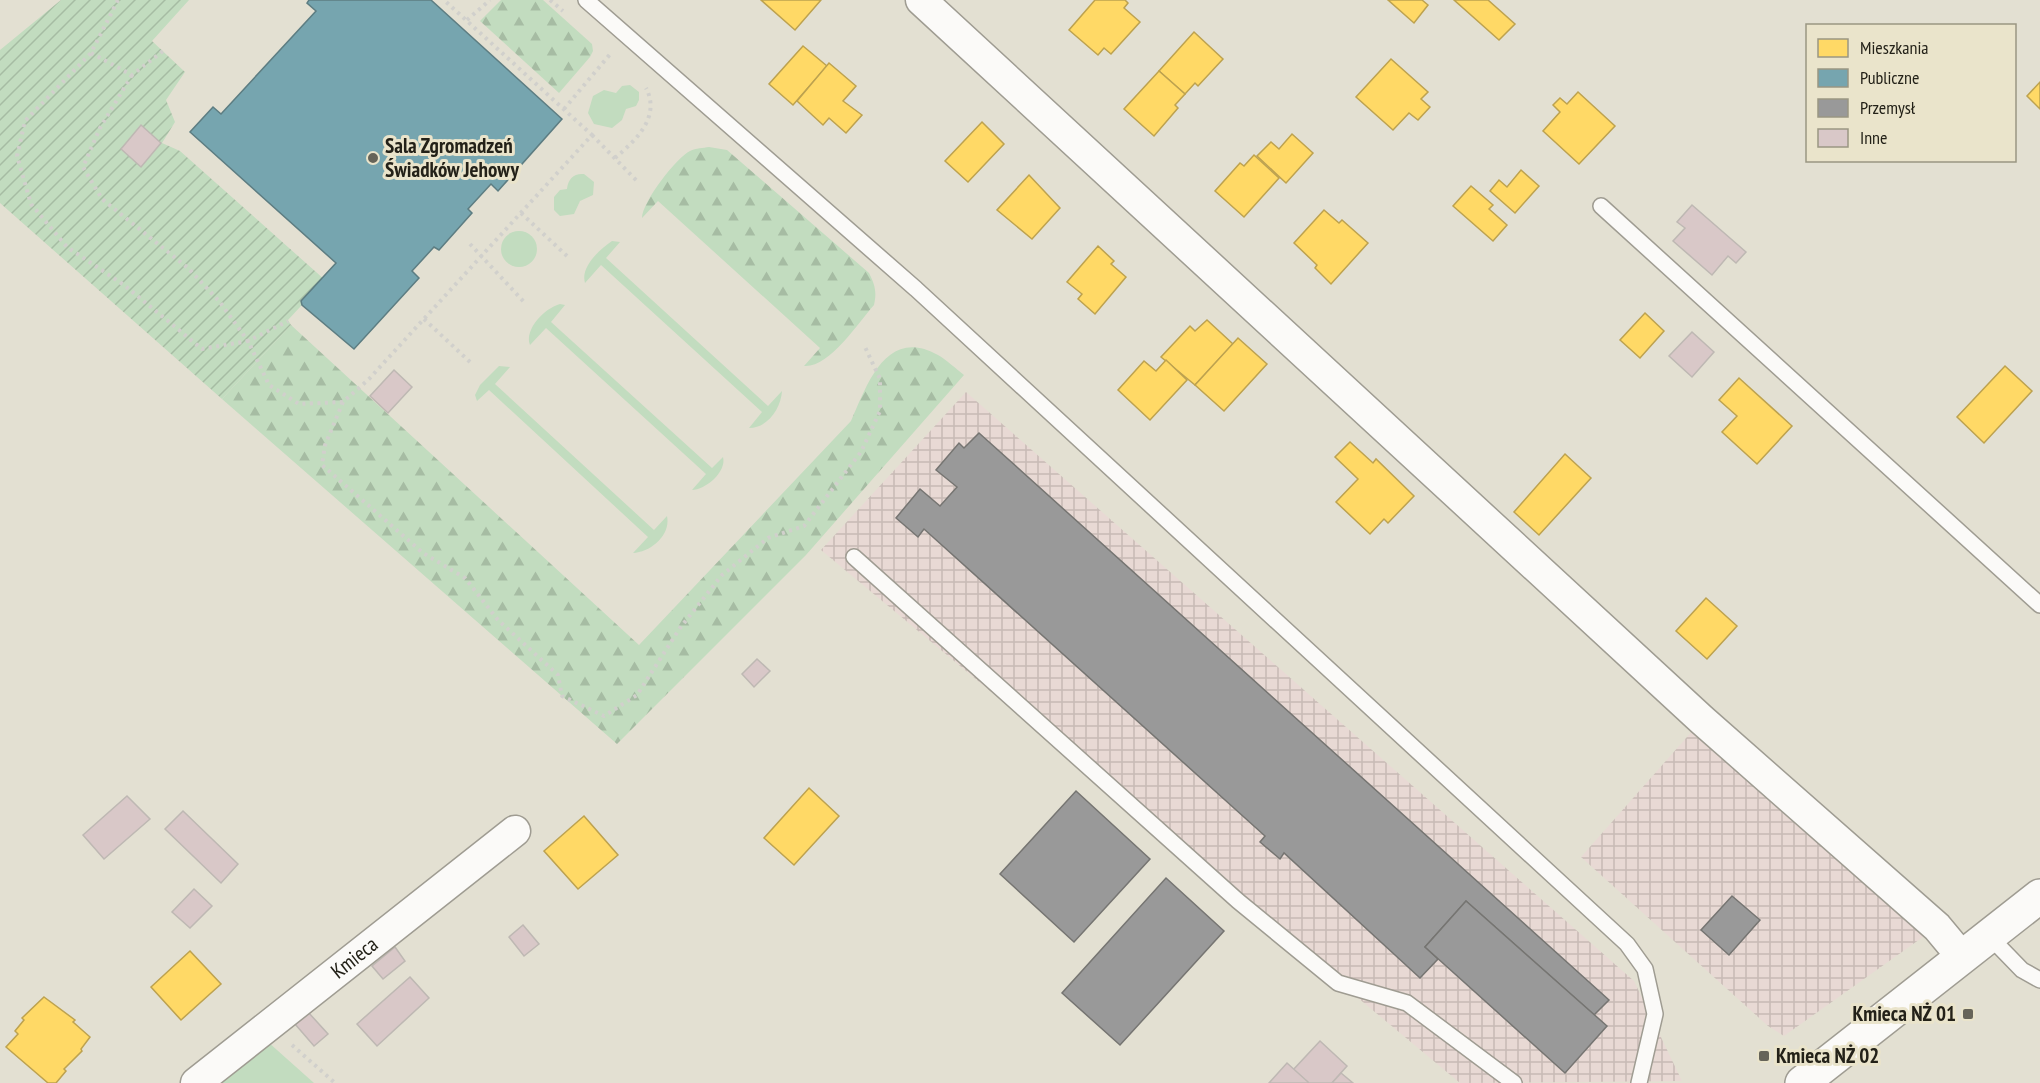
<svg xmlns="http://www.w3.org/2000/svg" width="2040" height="1083" viewBox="0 0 2040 1083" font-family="'PT Sans Narrow',sans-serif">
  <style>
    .industrial { fill: url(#industrial-grid) }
    .green { fill: #c2dcbf }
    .forest { fill: url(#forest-firs) }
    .garden { fill: url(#garden-furrows) }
    .homes { fill: #ffd966; stroke: #bda24f; stroke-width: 1.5 }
    .public { fill: #76a5af; stroke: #5d7d82; stroke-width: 1.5 }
    .industry { fill: #999; stroke: #767572; stroke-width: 1.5 }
    .building { fill: #d9c8c8; stroke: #beb8b3; stroke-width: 1.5 }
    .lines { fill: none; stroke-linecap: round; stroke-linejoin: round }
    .lane-casing { stroke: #9f9c92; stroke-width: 18 }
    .street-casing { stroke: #9f9c92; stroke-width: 33 }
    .secondary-casing { stroke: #9f9c92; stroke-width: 36 }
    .path { stroke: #d1d0cc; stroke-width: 4; stroke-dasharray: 3 4.5; stroke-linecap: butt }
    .lane { stroke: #fbfaf8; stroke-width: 15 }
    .street { stroke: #fbfaf8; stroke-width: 30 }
    .secondary { stroke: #fbfaf8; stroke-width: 33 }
    .poi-dot { fill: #666459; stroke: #eae4cb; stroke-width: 2 }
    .labels { text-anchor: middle; stroke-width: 6; stroke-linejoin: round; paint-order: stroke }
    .poi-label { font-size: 21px; font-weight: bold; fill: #232118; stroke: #eae4cb; text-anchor: start }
    .street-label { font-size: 21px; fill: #232118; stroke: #eae4cb }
  </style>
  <defs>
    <pattern id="industrial-grid" width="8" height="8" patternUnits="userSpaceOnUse" patternTransform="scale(1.5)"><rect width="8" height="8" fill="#e8d9d4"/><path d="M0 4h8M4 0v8" fill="none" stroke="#c7bab5"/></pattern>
    <pattern id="forest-firs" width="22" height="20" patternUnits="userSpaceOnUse" patternTransform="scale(1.5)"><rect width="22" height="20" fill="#c2dcbf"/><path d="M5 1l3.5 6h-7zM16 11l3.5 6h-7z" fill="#a6bca3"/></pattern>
    <pattern id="garden-furrows" width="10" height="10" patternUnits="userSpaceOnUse" patternTransform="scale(1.5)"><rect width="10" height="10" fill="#c2dcbf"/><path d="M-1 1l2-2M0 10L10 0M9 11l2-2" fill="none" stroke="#a6bca3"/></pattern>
  </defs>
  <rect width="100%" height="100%" fill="#e3e0d2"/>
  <g class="industrial">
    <path d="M966 392 1634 981 1682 1081 1460 1083 821 550Z"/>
    <path d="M1702 720 1937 927 1784 1036 1768 1026 1581 857Z"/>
  </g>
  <g class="green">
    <path d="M630 85 639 92V100L636 106 626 109 622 120 612 128 594 124 588 113 593 96 604 90 616 93 622 86Z"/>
    <path d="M584 174 594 182 593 195 580 201 574 214 560 216 554 210V197L560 190 567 189C568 179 574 173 584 174Z"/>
    <circle cx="519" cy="249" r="18"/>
    <path d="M612 241 620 242 606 258 768 406 782 391C781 408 768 428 749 428L762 412 601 265 585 283C580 267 600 249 612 241Z"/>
    <path d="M560 304 565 305 551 322 712 468 723 457C727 472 705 490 692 490L706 474 546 328 530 345C524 329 545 308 560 304Z"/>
    <path d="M499 366 510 367 495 384 654 530 667 516C671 535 651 552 633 553L648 537 489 390 477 401 475 395 480 385Z"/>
    <path d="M268 1042 314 1083H218Z"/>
  </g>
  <g class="forest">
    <path d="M501 0H543L592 44 593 51 590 57 559 93 480 21Z"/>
    <path d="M709 147 727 150 869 273C875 285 877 292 874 305 858 323 829 368 804 366L820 348 658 201 642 218C642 202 677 157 690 151 696 148 703 148 709 147Z"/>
    <path d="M291 325 639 645 851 421C867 385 886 326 938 355 947 360 956 369 964 375L806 555 617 744 222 399Z"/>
  </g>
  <path class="garden" d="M61 0H189L152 41 185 72 166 100 175 122 162 143 180 151 325 280 288 320 291 325 222 399 0 203V50Z"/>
  <g class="homes">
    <path d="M761 0H821L795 30Z"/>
    <path d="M1095 0H1125L1128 3 1124 8 1140 22 1111 54 1104 48 1098 55 1069 30Z"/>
    <path d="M1388 0H1422L1428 5 1414 23Z"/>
    <path d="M1454 0H1488L1515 24 1499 40Z"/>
    <path d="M1194 32 1223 59 1198 86 1195 83 1185 94 1159 71Z"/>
    <path d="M803 46 827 66 793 105 769 84Z"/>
    <path d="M1391 59 1428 92 1421 99 1430 107 1418 120 1409 113 1393 130 1356 97Z"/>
    <path d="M829 63 856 86 843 101 862 115 846 133 829 118 823 125 797 101Z"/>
    <path d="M1159 71 1185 94 1175 105 1178 108 1154 136 1124 109Z"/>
    <path d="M2040 82V109L2027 96Z"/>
    <path d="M1578 92 1615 126 1579 164 1543 131 1560 112 1553 105 1560 98 1567 104Z"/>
    <path d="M982 122 1004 144 968 182 945 161Z"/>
    <path d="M1292 134 1313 153 1286 183 1257 156 1271 142 1279 149Z"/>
    <path d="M1254 155 1279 178 1244 217 1215 191 1240 163 1244 166Z"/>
    <path d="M1521 170 1539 186 1515 213 1490 191 1499 180 1507 187Z"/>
    <path d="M1029 175 1060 208 1032 239 997 210Z"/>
    <path d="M1471 186 1493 205 1489 209 1507 225 1493 241 1453 206Z"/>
    <path d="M1324 210 1339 223 1342 220 1368 243 1331 284 1315 268 1317 265 1294 243Z"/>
    <path d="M1098 246 1114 261 1111 264 1126 277 1095 314 1078 299 1082 294 1067 282Z"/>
    <path d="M1645 313 1664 331 1640 358 1620 340Z"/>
    <path d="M1207 320 1233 344 1195 385 1161 357 1190 326 1195 331Z"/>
    <path d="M1238 338 1267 364 1224 411 1195 385Z"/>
    <path d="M1166 360 1187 380 1150 420 1118 390 1144 361 1156 371Z"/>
    <path d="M2005 366 2032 391 1984 443 1957 417Z"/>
    <path d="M1739 378 1792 426 1757 464 1722 432 1737 416 1719 400Z"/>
    <path d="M1350 442 1373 463 1376 459 1414 496 1388 523 1384 519 1370 534 1336 502 1358 479 1335 457Z"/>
    <path d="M1565 454 1591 478 1539 535 1514 512Z"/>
    <path d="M1706 598 1737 626 1707 659 1676 631Z"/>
    <path d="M809 788 839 816 794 865 764 838Z"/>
    <path d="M584 816 618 855 578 889 544 851Z"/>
    <path d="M190 951 221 984 181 1020 151 987Z"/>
    <path d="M44 997 75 1020 73 1022 90 1037 81 1049 82 1051 64 1069 66 1071 56 1083H48L6 1047 18 1034 15 1031 24 1020 22 1018Z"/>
  </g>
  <path class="public" d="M309 0H431L562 119 498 191 491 184 468 209 472 213 439 250 434 247 412 271 419 278 354 349 302 305 301 301 336 263 190 132 213 107 221 114 316 11 307 3Z"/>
  <g class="industry">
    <path d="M979 433 1609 1000 1594 1015 1466 901 1425 947 1438 959 1420 978 1284 853 1280 859 1260 842 1265 836 924 529 918 537 896 518 920 489 940 506 957 487 936 470 959 443 964 448Z"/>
    <path d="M1076 791 1150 859 1074 942 1000 874Z"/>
    <path d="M1166 878 1224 931 1120 1045 1062 993Z"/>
    <path d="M1732 896 1760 920 1729 955 1701 930Z"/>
    <path d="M1466 901 1607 1026 1565 1073 1425 947Z"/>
  </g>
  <g class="building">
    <path d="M141 125 161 143 141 167 121 149Z"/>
    <path d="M1692 205 1746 252 1736 263 1728 256 1712 275 1673 241 1685 228 1677 222Z"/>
    <path d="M1692 332 1714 352 1692 377 1669 356Z"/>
    <path d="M394 370 412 387 388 413 370 396Z"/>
    <path d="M757 659 770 671 754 687 742 674Z"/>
    <path d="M127 796 150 819 104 859 83 835Z"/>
    <path d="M183 811 238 864 221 883 165 829Z"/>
    <path d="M194 889 212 906 190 928 172 912Z"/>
    <path d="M523 925 539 944 524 956 509 937Z"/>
    <path d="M395 947 405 961 383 979 372 966Z"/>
    <path d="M410 977 429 998 377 1046 357 1024Z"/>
    <path d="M308 1012 328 1034 314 1046 295 1024Z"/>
    <path d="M1320 1041 1347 1066 1332 1083H1309L1293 1070Z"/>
    <path d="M1287 1063 1308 1082V1083H1269Z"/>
    <path d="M1341 1073 1353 1083H1332Z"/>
  </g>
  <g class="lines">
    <defs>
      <g id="lane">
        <path d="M586 0 916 289 1627 944 1645 969 1655 1014 1639 1083"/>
        <path d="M1601 206 2040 605"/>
        <path d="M854 557 1238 901 1338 983 1407 1003 1514 1083"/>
        <path d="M1989 936 2022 970 2040 980"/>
      </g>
      <g id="street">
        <path d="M921 0 1702 720 1937 927 1962 957"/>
        <path id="s1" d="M196 1083 515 831"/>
      </g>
      <path id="secondary" d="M1802 1083 2040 896"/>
    </defs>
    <use href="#lane" class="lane-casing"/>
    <use href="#street" class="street-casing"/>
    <use href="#secondary" class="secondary-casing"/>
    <g class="path">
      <path d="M118 0 91 53 25 121 17 156 31 204 67 247 124 285 202 349 248 341 269 385 299 404 343 402 369 379 592 135 444 0"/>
      <path d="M550 0 563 11"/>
      <path d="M467 20 490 0"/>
      <path d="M91 53 132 75 163 51"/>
      <path d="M132 75 100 128 83 167 102 199 188 268 219 301 248 341 288 321"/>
      <path d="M564 109 612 52"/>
      <path d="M592 135 637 181"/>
      <path d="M615 158C636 140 661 117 646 88"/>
      <path d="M521 213 567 256"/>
      <path d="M470 244 525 303"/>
      <path d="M424 319 470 362"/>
      <path d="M343 402 325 445 322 465 423 553 465 578 498 620 558 675 562 696 604 716 637 695 680 628 722 575 768 538 804 526 861 452 880 411V379L865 347"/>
      <path d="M292 1045 335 1083"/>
    </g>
    <use href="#lane" class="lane"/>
    <use href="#street" class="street"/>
    <use href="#secondary" class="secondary"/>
  </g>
  <g class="poi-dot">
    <circle cx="373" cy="158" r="6"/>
    <rect x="1962" y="1008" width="12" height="12" rx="3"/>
    <rect x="1758" y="1050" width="12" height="12" rx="3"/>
  </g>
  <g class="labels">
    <g class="poi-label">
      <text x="385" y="153">Sala Zgromadzeń<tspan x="385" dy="24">Świadków Jehowy</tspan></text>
      <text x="1956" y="1021" text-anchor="end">Kmieca NŻ 01</text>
      <text x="1776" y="1063">Kmieca NŻ 02</text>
    </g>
    <g class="street-label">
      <text dy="7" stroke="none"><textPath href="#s1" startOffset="202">Kmieca</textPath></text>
    </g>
  </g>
  <rect x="1806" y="24" width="210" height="138" fill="#eae4cb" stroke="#9a9683" stroke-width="1.5"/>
  <rect x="1818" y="39" width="30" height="18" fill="#ffd966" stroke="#9a9683" stroke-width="1.5"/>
  <text x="1860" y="54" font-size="18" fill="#232118">Mieszkania</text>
  <rect x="1818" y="69" width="30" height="18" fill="#76a5af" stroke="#9a9683" stroke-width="1.5"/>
  <text x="1860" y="84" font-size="18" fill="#232118">Publiczne</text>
  <rect x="1818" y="99" width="30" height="18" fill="#999999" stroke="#9a9683" stroke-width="1.5"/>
  <text x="1860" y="114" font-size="18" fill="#232118">Przemysł</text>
  <rect x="1818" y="129" width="30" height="18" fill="#d9c8c8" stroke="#9a9683" stroke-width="1.5"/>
  <text x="1860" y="144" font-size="18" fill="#232118">Inne</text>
</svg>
